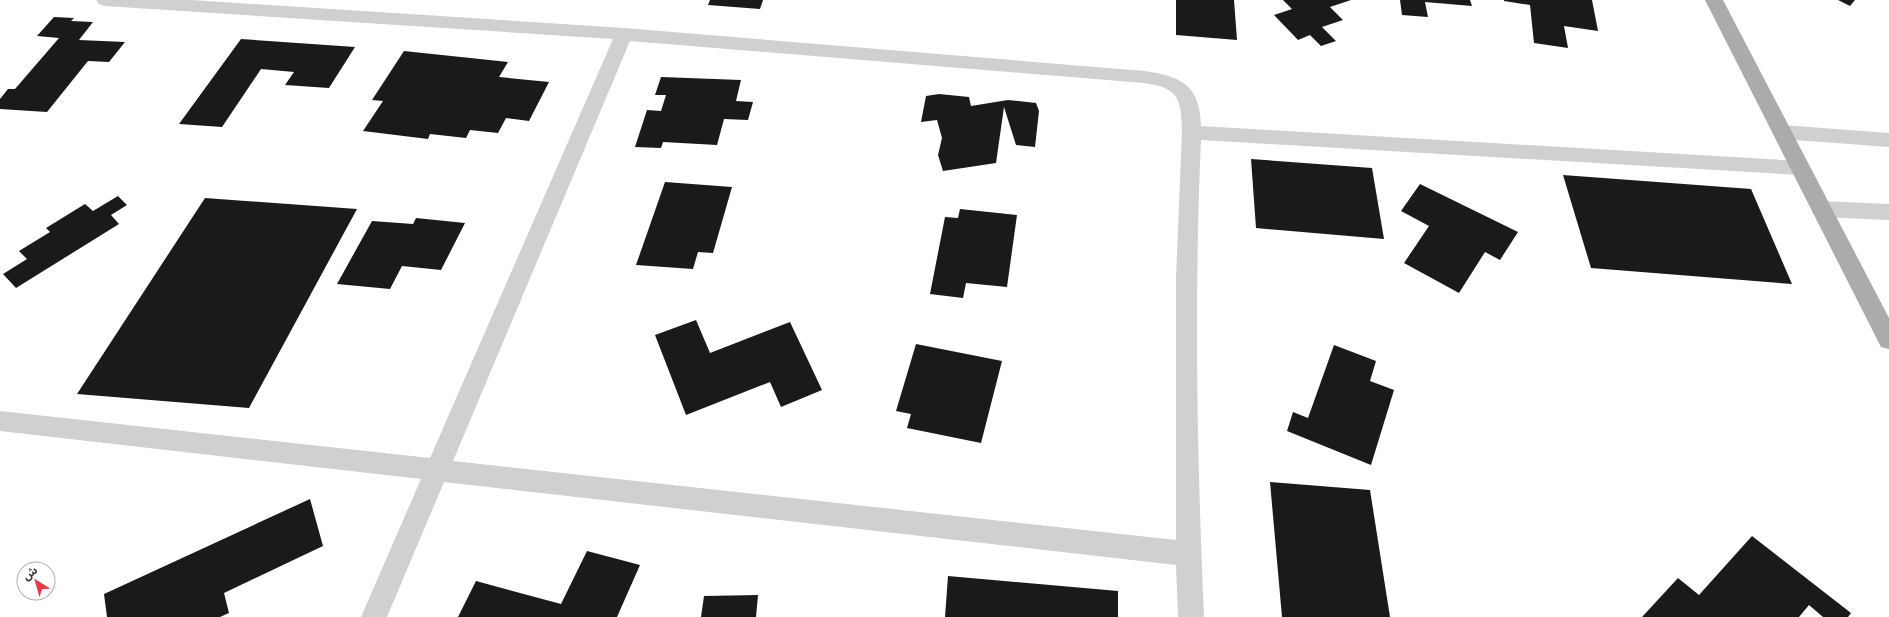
<svg xmlns="http://www.w3.org/2000/svg" width="1889" height="617" viewBox="0 0 1889 617" font-family="Roboto,'Noto Sans Arabic',sans-serif">
  <style>
    .building { fill: #1a1a1a }
    .lines { fill: none; stroke-linecap: round; stroke-linejoin: round }
    .minor { fill: #d0d0d0; fill-rule: evenodd }
    .major { fill: #ababab; fill-rule: evenodd }
  </style>
  <rect width="100%" height="100%" fill="#fff"/>
  <g class="building">
    <path d="M710 0H763L760 9 708 5Z"/>
    <path d="M1176 0H1234L1237 40 1176 35Z"/>
    <path d="M1283 0H1351L1330 7 1343 20 1322 27 1336 41 1321 46 1310 35 1298 40 1274 15 1292 9Z"/>
    <path d="M1400 0H1470L1472 6 1425 2 1428 17 1402 15Z"/>
    <path d="M1504 0H1592L1598 31 1564 26 1568 48 1534 43 1530 5 1504 1Z"/>
    <path d="M1838 0H1855L1850 6Z"/>
    <path d="M54 17 74 18 71 21 93 22 79 40 125 42 109 62 88 61 47 112 0 109V99L8 89H15L59 38 37 36Z"/>
    <path d="M241 39 355 47 329 88 285 85 294 72 261 69 222 127 179 124Z"/>
    <path d="M404 51 508 62 499 77 549 82 529 121 506 118 498 133 470 130 466 138 430 134 428 139 363 131 383 101 372 100Z"/>
    <path d="M661 77 741 80 736 101 753 102 748 120 724 119 717 145 663 142 661 148 635 147 647 110 661 111 666 95H655Z"/>
    <path d="M939 94 969 97 971 106 1008 100 1036 103 1039 111 1035 147 1016 145 1004 107 996 163 943 171 938 155 942 138 937 120 921 122 926 96Z"/>
    <path d="M1251 159 1372 168 1384 239 1256 228Z"/>
    <path d="M1563 175 1751 189 1792 284 1591 268Z"/>
    <path d="M665 182 732 187 713 253 698 252 693 269 636 265Z"/>
    <path d="M1420 184 1518 232 1500 260 1485 252 1459 293 1404 263 1429 226 1401 211Z"/>
    <path d="M118 196 127 205 111 215 119 224 16 288 3 274 27 259 19 251 50 232 46 228 85 204 93 211Z"/>
    <path d="M205 198 357 209 249 408 77 394Z"/>
    <path d="M960 209 1017 215 1007 287 966 283 963 298 930 294 945 217 958 218Z"/>
    <path d="M416 218 465 223 441 270 402 266 390 289 337 284 372 221 413 224Z"/>
    <path d="M696 320 710 353 790 322 822 390 781 407 770 382 686 415 655 335Z"/>
    <path d="M916 344 1002 361 981 443 907 428 911 414 896 411Z"/>
    <path d="M1334 345 1376 361 1370 381 1394 390 1371 465 1287 431 1293 412 1308 418Z"/>
    <path d="M1270 482 1370 490 1390 617H1282Z"/>
    <path d="M310 499 323 546 224 593 229 613 220 617H107L104 594Z"/>
    <path d="M1752 536 1851 613 1848 617H1823L1809 605 1799 617H1642L1678 578 1699 595Z"/>
    <path d="M587 551 640 565 617 617H458L476 581 561 604Z"/>
    <path d="M948 576 1118 591V617H945Z"/>
    <path d="M758 595 756 617H701L704 596Z"/>
  </g>
  <g class="lines">
    <g class="minor">
      <path d="M96 0H192L624 28 1144 71C1181 76 1200 85 1201 126L1800 161 1807 163 1810 168 1807 173 1800 175 1201 140C1194 298 1197 458 1204 617H1178L1176 565 444 482 387 617H361L421 479 0 431V411L430 458 613 39 105 6 99 4ZM630 41 1144 83C1178 88 1181 97 1182 130L1176 279V540L453 461Z"/>
      <path d="M1782 125 1889 133V147L1782 139 1775 137 1772 132 1775 127Z"/>
      <path d="M1821 201 1889 204V220L1821 217 1814 215 1811 209 1814 203Z"/>
    </g>
    <path class="major" d="M1705 0H1723L1889 318V349L1881 347Z"/>
  </g>
  <g transform="translate(36 581) rotate(323)"><circle r="19" fill="#ffffff" stroke="#adadad"/>
  <path d="M0-3L7 15L0 10L-7 15Z" fill="#e63946"/>
  <text y="-6" font-size="11" font-weight="bold" text-anchor="middle" fill="#333333">ش</text>
  </g>
</svg>
